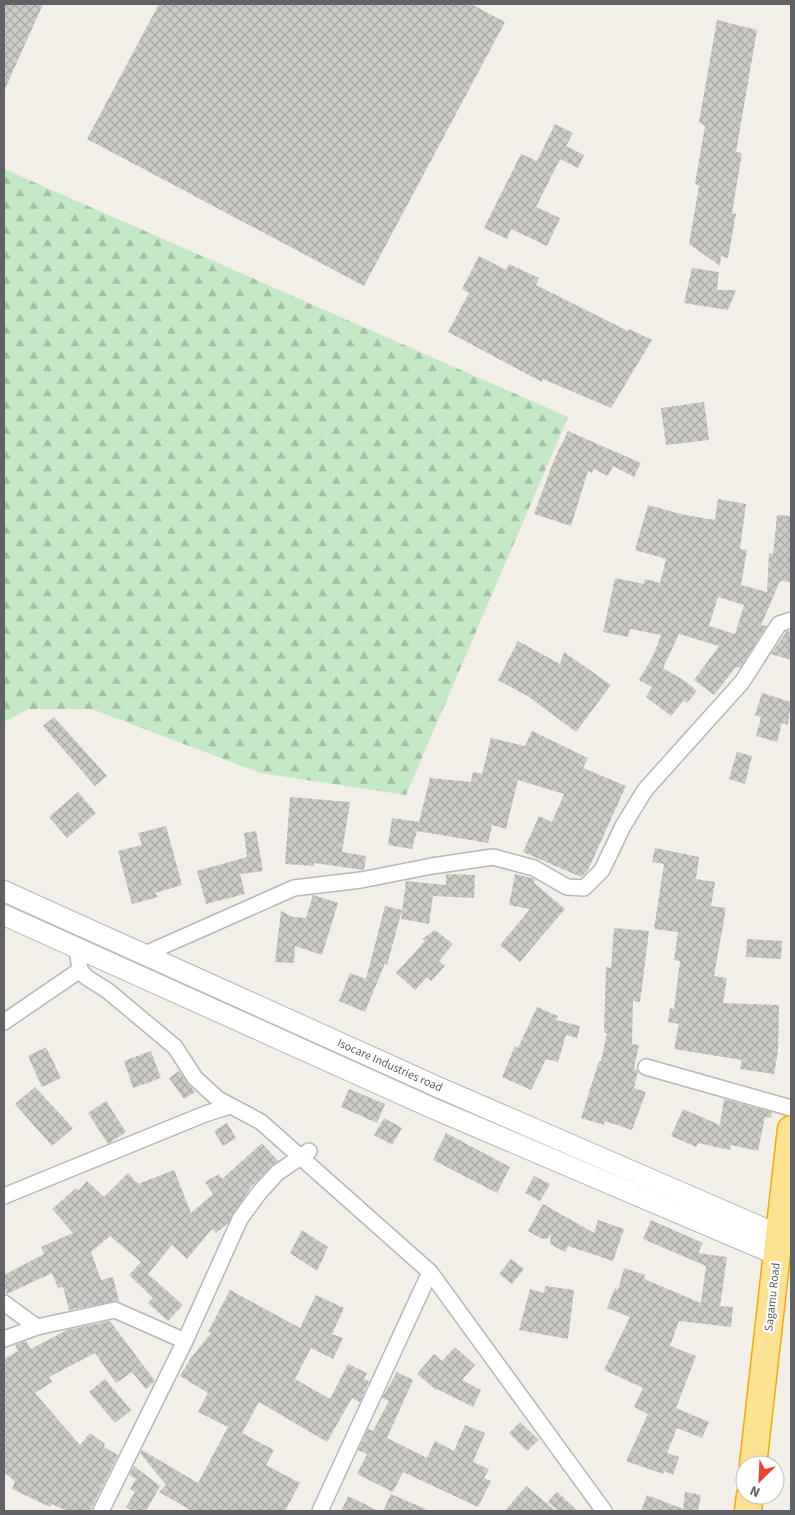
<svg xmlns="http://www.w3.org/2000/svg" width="795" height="1515" viewBox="0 0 795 1515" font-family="'Source Sans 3',sans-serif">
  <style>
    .forest { fill: url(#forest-firs) }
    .building { fill: url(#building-cross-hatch); fill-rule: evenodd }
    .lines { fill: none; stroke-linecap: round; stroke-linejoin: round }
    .street-casing { stroke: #b5b8bc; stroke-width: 18 }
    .secondary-casing { stroke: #b6babf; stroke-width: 22 }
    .highway-casing { stroke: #f9ab00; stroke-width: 29 }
    .street { stroke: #fff; stroke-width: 15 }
    .secondary { stroke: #fff; stroke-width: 20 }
    .highway { stroke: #fde293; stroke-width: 26 }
    .labels { text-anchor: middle; stroke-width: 4.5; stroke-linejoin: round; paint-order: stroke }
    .street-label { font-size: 12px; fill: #5f6368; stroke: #fff }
  </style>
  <defs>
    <pattern id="forest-firs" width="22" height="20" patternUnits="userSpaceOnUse" patternTransform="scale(1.25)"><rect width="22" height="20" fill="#c5e8c5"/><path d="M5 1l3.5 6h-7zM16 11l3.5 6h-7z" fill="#a3c0a4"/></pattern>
    <pattern id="building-cross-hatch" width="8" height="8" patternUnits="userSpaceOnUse" patternTransform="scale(1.25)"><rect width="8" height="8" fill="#cccac5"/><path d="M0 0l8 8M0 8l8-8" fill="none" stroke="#a9a8a4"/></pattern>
  </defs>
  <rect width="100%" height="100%" fill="#f1efe8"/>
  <path class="forest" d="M4 169 568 417 406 795 260 773 92 709H28L4 722Z"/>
  <g class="building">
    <path d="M4 4H43L4 91Z"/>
    <path d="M159 4H471L505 22 364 286 87 139Z"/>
    <path d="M717 20 757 30 736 152 742 153 732 213 736 214 728 258 721 256 720 266 689 244 699 186 695 184 705 126 699 122Z"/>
    <path d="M555 124 573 133 566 146 584 155 578 168 560 159 536 207 560 218 547 246 511 229 507 239 484 228 521 154 537 161Z"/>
    <path d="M479 256 506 270 509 264 539 278 536 285 628 331 629 329 652 340 611 408 543 379 542 382 448 332 469 293 462 289Z"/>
    <path d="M692 268 719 272 717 290H736L728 310 684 303Z"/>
    <path d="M704 402 709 440 666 445 661 408Z"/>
    <path d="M568 431 641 463 634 477 613 466 608 476 594 469 592 473 588 471 571 526 534 514 554 460Z"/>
    <path d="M718 499 746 504 740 549 747 550 741 585 767 592 769 553 773 554 777 515 791 516V582L780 581 761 625 767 626 740 668 736 667 714 695 694 680 719 646 679 634 663 668 685 681 697 691 687 703 684 700 671 716 646 697 652 687 639 680 653 656 661 635 630 629 628 637 603 632 615 578 644 584 645 579 660 583 666 559 635 550 648 505 680 514 715 520ZM718 597 744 605 735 634 709 626Z"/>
    <path d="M787 631 791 632V660L771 654Z"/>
    <path d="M518 641 560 664 564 652 611 685 576 732 529 697 498 680Z"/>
    <path d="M762 693 791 702 788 725 782 723 777 742 756 736 761 717 755 715Z"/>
    <path d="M54 717 107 776 95 786 43 726Z"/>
    <path d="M532 731 588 758 583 768 626 786 588 870 581 877 523 852 539 816 552 822 564 794 518 780 506 829 492 825 488 843 417 831 412 849 388 845 392 818 419 822 430 778 471 782 473 772 482 774 491 738 525 746Z"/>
    <path d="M737 752 752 756 745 784 729 779Z"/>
    <path d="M78 792 96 813 67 838 49 817Z"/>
    <path d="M290 797 350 802 342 852 366 856 364 870 314 863V866L285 864Z"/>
    <path d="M166 826 182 885 155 893 158 897 132 904 118 851 142 845 138 833Z"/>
    <path d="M256 831 263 871 240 874 245 894 206 904 197 871 247 857 244 833Z"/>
    <path d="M655 848 699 857 696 879 715 882 711 906 726 908 714 976 727 978 723 1003 779 1005 778 1051 774 1074 740 1069 742 1060 674 1049 679 1024 668 1022 670 1008 674 1009 680 961 674 960 678 932 654 929 664 864 652 862Z"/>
    <path d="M446 874 475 875 474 898 433 896 429 924 401 919 406 881 446 885Z"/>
    <path d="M515 874 535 879 534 883 565 909 520 962 500 945 530 909 509 905Z"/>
    <path d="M313 895 338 903 322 955 295 946 294 963 275 962 281 911 293 917 306 918Z"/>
    <path d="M385 906 402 910 387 965 385 963 365 1012 339 1001 350 973 366 979Z"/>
    <path d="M614 928 649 931 640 1002 633 1001 632 1044 639 1045 634 1068 638 1071 634 1088 646 1092 632 1130 605 1121 604 1125 581 1118 599 1061H601L607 1033H604L606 967 611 968Z"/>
    <path d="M435 930 453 944 439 961 445 966 431 981 427 977 415 990 396 973 425 941 422 939Z"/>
    <path d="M747 939 782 941 781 959 746 957Z"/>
    <path d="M537 1007 558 1016 556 1020 580 1026 577 1038 566 1035 558 1062 546 1059 531 1090 502 1077 515 1046 518 1048Z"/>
    <path d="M46 1047 61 1078 42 1087 28 1056Z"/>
    <path d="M151 1051 161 1078 133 1088 124 1061Z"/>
    <path d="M179 1071 195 1092 184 1099 169 1078Z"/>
    <path d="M35 1087 73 1128 52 1146 15 1104Z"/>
    <path d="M349 1089 385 1104 377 1123 341 1107Z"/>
    <path d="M724 1099 772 1112 771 1118 765 1117 758 1151 731 1145 730 1150 698 1143 696 1147 671 1136 683 1109 720 1125Z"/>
    <path d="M106 1101 126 1132 108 1144 88 1113Z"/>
    <path d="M384 1118 402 1128 392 1145 374 1135Z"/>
    <path d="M227 1123 236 1138 223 1146 214 1131Z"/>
    <path d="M446 1133 510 1167 497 1193 433 1160Z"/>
    <path d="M262 1143 278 1161 251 1187 228 1223 216 1233 212 1229 187 1259 172 1245 148 1274 183 1305 168 1321 148 1303 153 1298 129 1275 141 1262 110 1236 91 1252 101 1280 113 1277 119 1301 69 1310 63 1287 58 1288 52 1273 7 1294 4 1287V1275L44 1254 41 1247 73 1233 52 1209 76 1188 78 1191 87 1181 104 1197 128 1173 138 1184 174 1170 191 1213 213 1194 205 1182 219 1174 222 1179Z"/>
    <path d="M534 1176 550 1184 540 1201 525 1193Z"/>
    <path d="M543 1204 594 1233 598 1220 624 1229 613 1261 568 1246 565 1252 550 1244 551 1234 547 1239H542L528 1231Z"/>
    <path d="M651 1220 703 1243 698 1253 727 1257 720 1306 733 1307 731 1327 679 1321 670 1346 696 1356 676 1408 709 1422 702 1438 677 1428 667 1453 679 1457 673 1475 664 1471 663 1474 626 1461 648 1414 634 1407 643 1388 604 1370 630 1317 607 1308 615 1288 618 1290 624 1268 645 1275 644 1279 701 1303 706 1266 643 1239Z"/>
    <path d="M302 1230 328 1247 317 1271 290 1253Z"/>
    <path d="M511 1259 524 1269 512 1284 499 1274Z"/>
    <path d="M545 1286 574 1290 568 1339 519 1330 530 1289 544 1293Z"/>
    <path d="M230 1290 300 1328 316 1295 344 1308 332 1334 343 1338 333 1359 311 1348 295 1379 330 1399 348 1364 367 1373 364 1379 369 1381 360 1402 352 1398 327 1442 259 1402 242 1433 274 1450 266 1465 300 1483 285 1511H192L159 1492 166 1485 140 1453 142 1450 198 1483 228 1427 198 1412 208 1393 180 1376 191 1358 211 1333 208 1332Z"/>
    <path d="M110 1321 155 1381 146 1389 132 1372 116 1383 95 1353 49 1377 52 1382 35 1393 80 1445 90 1433 105 1444 104 1447 118 1455 90 1511H67L52 1504 50 1507 12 1489 15 1481 4 1473V1359L18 1351 15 1345 26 1341 31 1349 67 1330Z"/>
    <path d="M455 1347 475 1365 462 1380 481 1390 473 1407 437 1389 436 1390 417 1374 434 1354 442 1361Z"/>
    <path d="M397 1372 413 1380 387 1438 427 1458 435 1441 454 1451 465 1425 485 1433 473 1462 489 1469 484 1478 491 1481 478 1507 403 1472 393 1492 357 1474 367 1454 358 1450 368 1429 373 1431 389 1401 382 1398Z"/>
    <path d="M105 1379 131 1410 115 1423 89 1392Z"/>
    <path d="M520 1422 539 1440 527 1451 509 1433Z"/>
    <path d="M134 1466 160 1486 146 1511H133L126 1507 135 1492 130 1489 136 1479 129 1475Z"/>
    <path d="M526 1486 556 1511H505Z"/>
    <path d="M557 1492 578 1511H558L548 1502Z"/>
    <path d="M685 1492 701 1495 698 1511H641L647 1495 683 1509Z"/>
    <path d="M391 1494 430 1511H383Z"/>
    <path d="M348 1496 379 1511H341Z"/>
  </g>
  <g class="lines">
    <defs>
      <g id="street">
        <path d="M77 948 80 970 86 977 108 991 175 1047 195 1078 218 1099 261 1122 430 1272 604 1511"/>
        <path d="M145 954 294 888 361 880 432 866 493 857 534 868 567 887 584 888 602 870 623 826 645 790 742 682 779 624 791 620"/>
        <path d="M4 1022 80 970"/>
        <path d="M646 1067 791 1108"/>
        <path d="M4 1196 205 1114 230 1106"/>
        <path d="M4 1303 37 1327"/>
        <path d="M4 1339 37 1327 115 1310 185 1341"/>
        <path d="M101 1511 185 1341 240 1219 259 1193 277 1173 309 1151"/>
        <path d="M320 1511 430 1272"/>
      </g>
      <g id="secondary">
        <path d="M4 891 440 1088 779 1235"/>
        <path d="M4 915 432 1108 777 1255"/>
      </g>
      <g id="highway">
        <path d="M753 1465 791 1129"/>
        <path d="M748 1511 750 1495"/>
      </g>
    </defs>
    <use href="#street" class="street-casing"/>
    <use href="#secondary" class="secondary-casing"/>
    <use href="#highway" class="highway-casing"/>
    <use href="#street" class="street"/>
    <use href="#secondary" class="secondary"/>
    <use href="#highway" class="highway"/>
  </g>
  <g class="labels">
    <g class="street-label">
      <text transform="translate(390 1065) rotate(24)" y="4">Isocare Industries road</text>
      <text transform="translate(772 1297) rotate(-84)" y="4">Sagamu Road</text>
    </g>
  </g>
  <rect width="795" height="1515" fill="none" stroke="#5f6368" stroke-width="10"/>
  <g transform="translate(760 1480) rotate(204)"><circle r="24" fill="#ffffff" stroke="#bfc1c3"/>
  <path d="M0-4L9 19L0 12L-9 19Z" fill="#ea4335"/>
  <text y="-8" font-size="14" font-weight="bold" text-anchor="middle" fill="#5f6368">N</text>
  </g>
</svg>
